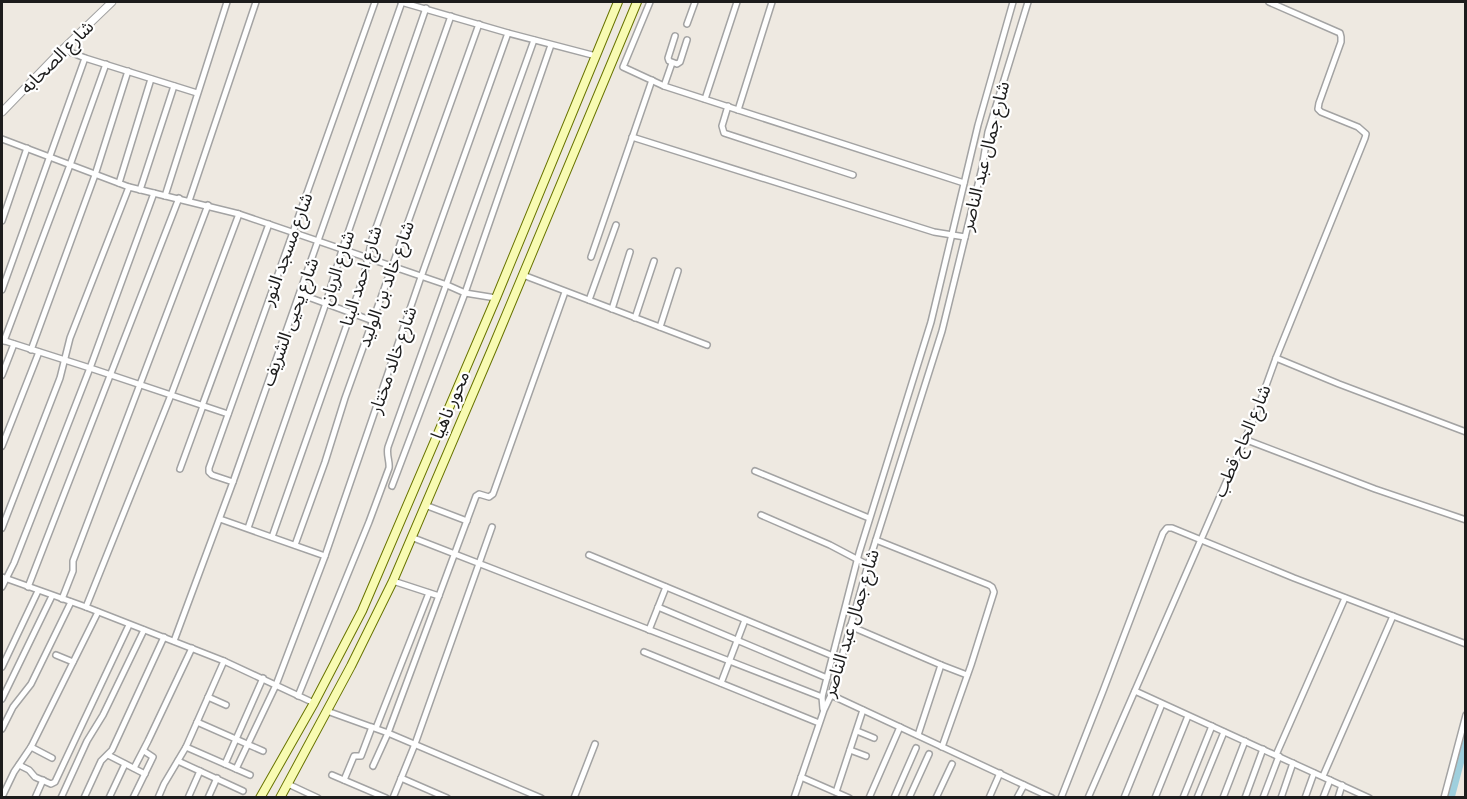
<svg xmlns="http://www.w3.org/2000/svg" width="1467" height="799" viewBox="0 0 1467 799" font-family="Manrope,'Noto Sans Arabic',sans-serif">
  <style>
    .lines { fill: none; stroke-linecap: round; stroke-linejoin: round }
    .canal { stroke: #9fcfdd; stroke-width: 7 }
    .minor-casing { stroke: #a3a3a3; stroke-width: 8 }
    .tertiary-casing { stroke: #a3a3a3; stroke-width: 9 }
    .secondary-casing { stroke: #687401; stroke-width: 10 }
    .minor { stroke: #fff; stroke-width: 5 }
    .tertiary { stroke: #fff; stroke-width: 7 }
    .secondary { stroke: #f8fbb2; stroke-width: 8 }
    .labels { text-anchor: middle; stroke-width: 4.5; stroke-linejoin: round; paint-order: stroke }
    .street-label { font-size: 18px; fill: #1c1c1c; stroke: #fff }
  </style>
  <rect width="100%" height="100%" fill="#eee9e1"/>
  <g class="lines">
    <path class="canal" d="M1451 798 1466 742"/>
    <defs>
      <g id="minor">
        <path d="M401 2 508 33 596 56"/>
        <path d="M650 2 623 67 664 86 964 183"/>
        <path d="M687 24 695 2"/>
        <path d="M675 36 668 58 669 61 677 64 680 62 687 40"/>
        <path d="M63 49 85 58 197 93"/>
        <path d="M664 86 672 63"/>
        <path d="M705 99 737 2"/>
        <path d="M728 106 722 126 724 133 727 134 853 175"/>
        <path d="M738 110 772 2"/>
        <path d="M632 137 934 232 965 237"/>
        <path d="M2 139 129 187 239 214 447 285 465 293 496 298"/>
        <path d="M119 183 151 79"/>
        <path d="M140 190 174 86"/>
        <path d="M165 196 227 2"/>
        <path d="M189 201 256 2"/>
        <path d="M2 221 27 148"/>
        <path d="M591 257 652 80"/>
        <path d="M523 275 707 345"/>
        <path d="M2 290 85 58"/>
        <path d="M300 294 373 321"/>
        <path d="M589 300 616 225"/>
        <path d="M612 309 630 252"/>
        <path d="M635 318 654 261"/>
        <path d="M660 327 678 271"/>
        <path d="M2 340 90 368 228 414"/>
        <path d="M4 341 70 165 106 64"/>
        <path d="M31 350 95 175 128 71"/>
        <path d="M1276 358 1339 384 1466 432"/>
        <path d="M2 375 14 344"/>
        <path d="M202 406 269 224"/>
        <path d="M1244 439 1375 489 1466 520"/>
        <path d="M2 446 39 352"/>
        <path d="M180 469 203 406"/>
        <path d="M755 471 869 518"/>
        <path d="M233 482 212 475 209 472V468L375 2"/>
        <path d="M392 486 465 293 551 45"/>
        <path d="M425 505 467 521"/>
        <path d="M761 515 830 545 868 565"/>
        <path d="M220 519 325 556"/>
        <path d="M2 528 60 378 70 338 129 187"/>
        <path d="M248 528 326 303 342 250 426 8"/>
        <path d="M272 537 364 276 372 239 451 16"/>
        <path d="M411 537 822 697"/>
        <path d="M876 540 989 585 992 587 994 592 971 665 942 747"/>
        <path d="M295 545 325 462 345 398 479 24"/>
        <path d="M589 555 833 656"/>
        <path d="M2 577 86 607 224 661 314 703"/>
        <path d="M393 581 439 596"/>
        <path d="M2 587 14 563 90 368 154 193"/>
        <path d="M28 587 179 198"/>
        <path d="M62 599 73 571V561L208 205"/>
        <path d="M86 607 171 395 239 214"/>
        <path d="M658 607 827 678"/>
        <path d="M850 626 941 665 918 735"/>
        <path d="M649 630 666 587"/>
        <path d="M174 641 233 482 402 2"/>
        <path d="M644 652 819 723"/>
        <path d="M56 655 73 662"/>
        <path d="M941 665 967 675"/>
        <path d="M2 667 38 591"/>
        <path d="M721 683 745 620"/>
        <path d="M1135 691 1369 798"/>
        <path d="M831 695 1052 798"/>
        <path d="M298 696 369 522 389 468C390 461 386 455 388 447L534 40"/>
        <path d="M208 697 226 705"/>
        <path d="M2 699 52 596"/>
        <path d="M823 709 822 697 859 553 931 322 978 125 1013 2"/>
        <path d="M327 711 388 733 541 798"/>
        <path d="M197 722 263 751"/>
        <path d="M376 728 429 593"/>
        <path d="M2 729 13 707 31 684 71 602"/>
        <path d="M857 731 874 738"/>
        <path d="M31 747 52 758"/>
        <path d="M186 747 250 775"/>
        <path d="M850 750 866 756"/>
        <path d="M108 755 145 774"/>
        <path d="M1276 755 1345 598"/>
        <path d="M178 761 243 791"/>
        <path d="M225 764 263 678"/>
        <path d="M19 765 29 770 35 777 51 784 55 782 129 625"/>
        <path d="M373 766 388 733 476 496 479 494 489 497 493 494 565 292"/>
        <path d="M134 768 148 741 192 648"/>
        <path d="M236 769 276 685 325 556 421 277 508 33"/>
        <path d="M332 775 386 798"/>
        <path d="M1323 776 1393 616"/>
        <path d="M801 777 849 798"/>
        <path d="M401 778 447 798"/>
        <path d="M344 780 354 756H361L372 727"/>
        <path d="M288 784 318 798"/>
        <path d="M836 792 863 710"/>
        <path d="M2 797 14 772 31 747 98 612"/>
        <path d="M35 798 43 780"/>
        <path d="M61 798 87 741 103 715 144 630"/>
        <path d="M84 798 101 761 112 750 164 637"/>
        <path d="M109 798 125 764"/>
        <path d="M133 798 153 757 144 751"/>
        <path d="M158 798 164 784 186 747 224 661"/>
        <path d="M188 798 200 771"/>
        <path d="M208 798 217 778"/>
        <path d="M393 798 415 744 492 527"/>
        <path d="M574 798 595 744"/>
        <path d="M794 798 824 710 831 695 868 565 942 331 982 168 988 132 1028 2"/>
        <path d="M869 798 900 727"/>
        <path d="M894 798 916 748"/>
        <path d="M909 798 929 754"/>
        <path d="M936 798 952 764"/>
        <path d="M989 798 1000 773"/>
        <path d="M1017 798 1024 785"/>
        <path d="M1061 798 1103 691 1163 533 1167 528H1172L1294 578 1466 644"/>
        <path d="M1088 798 1255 416 1276 358 1365 138 1366 134 1358 127 1321 112 1318 109 1319 103 1341 42V37L1340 33 1269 2"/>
        <path d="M1124 798 1162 704"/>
        <path d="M1155 798 1188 716"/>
        <path d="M1183 798 1212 726"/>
        <path d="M1197 798 1224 732"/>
        <path d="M1223 798 1245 741"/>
        <path d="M1245 798 1263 749"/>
        <path d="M1263 798 1279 756"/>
        <path d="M1281 798 1293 763"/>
        <path d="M1305 798 1314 773"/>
        <path d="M1323 798 1330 780"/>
        <path d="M1338 798 1342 785"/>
        <path d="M1444 798 1466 715"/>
      </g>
      <path id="tertiary" d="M2 112 63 49 112 2"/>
      <g id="secondary">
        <path d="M260 798 314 703 362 611 496 298 618 2"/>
        <path d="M280 798 351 666 393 581 492 349 637 2"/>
      </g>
    </defs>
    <use href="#minor" class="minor-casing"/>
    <use href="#tertiary" class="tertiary-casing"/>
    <use href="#secondary" class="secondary-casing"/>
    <use href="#minor" class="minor"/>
    <use href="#tertiary" class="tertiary"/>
    <use href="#secondary" class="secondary"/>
  </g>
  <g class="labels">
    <g class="street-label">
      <text transform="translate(57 57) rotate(-45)" y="6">شارع الصحابه</text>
      <text transform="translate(985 156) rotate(-76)" y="6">شارع جمال عبد الناصر</text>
      <text transform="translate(287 249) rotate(-70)" y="6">شارع مسجد النور</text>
      <text transform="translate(337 268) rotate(-72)" y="6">شارع الريان</text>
      <text transform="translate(361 276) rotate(-73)" y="6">شارع احمد البنا</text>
      <text transform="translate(386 284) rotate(-70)" y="6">شارع خالد بن الوليد</text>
      <text transform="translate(290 322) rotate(-70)" y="6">شارع يحيى الشريف</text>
      <text transform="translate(393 360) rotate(-71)" y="6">شارع خالد مختار</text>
      <text transform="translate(450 405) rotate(-67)" y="6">محور ناهيا</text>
      <text transform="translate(1242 441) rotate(-67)" y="6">شارع الحاج قطب</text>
      <text transform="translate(851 623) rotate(-73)" y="6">شارع جمال عبد الناصر</text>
    </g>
  </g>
  <rect width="1467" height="799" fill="none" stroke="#1c1c1c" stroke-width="6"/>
</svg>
